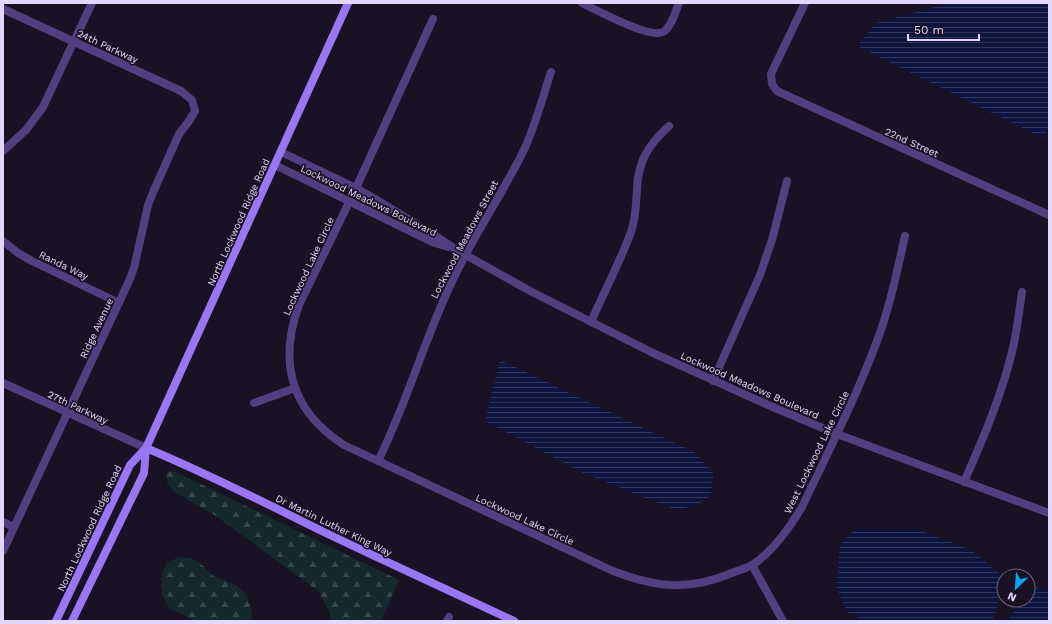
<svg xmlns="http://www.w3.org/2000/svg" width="1052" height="624" viewBox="0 0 1052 624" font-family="'Work Sans',sans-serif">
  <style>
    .forest { fill: url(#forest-firs) }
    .water { fill: url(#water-rules) }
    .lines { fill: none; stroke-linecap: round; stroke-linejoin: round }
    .street { stroke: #523f80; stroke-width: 8 }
    .secondary { stroke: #9876f4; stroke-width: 8 }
    .labels { text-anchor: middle; stroke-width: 3.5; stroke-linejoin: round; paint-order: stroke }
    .street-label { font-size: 10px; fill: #e4d7fc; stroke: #191124 }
  </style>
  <defs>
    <pattern id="forest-firs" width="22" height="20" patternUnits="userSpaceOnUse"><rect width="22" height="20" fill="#14282e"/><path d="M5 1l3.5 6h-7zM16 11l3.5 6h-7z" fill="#36464d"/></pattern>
    <pattern id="water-rules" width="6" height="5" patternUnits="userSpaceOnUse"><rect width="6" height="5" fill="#0e1440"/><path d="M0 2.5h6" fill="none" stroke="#31355c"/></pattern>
  </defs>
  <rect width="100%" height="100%" fill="#191124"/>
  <g class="forest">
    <path d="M170 470 176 472 399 580 381 621H331L329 611 318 591 216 516 176 493 168 485 166 475Z"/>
    <path d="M180 557C183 558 188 557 192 559 200 561 205 568 211 574 221 582 236 581 244 592 250 600 251 611 253 621H195L169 608 162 595 161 578 167 562Z"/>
  </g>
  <g class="water">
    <path d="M950 3H1049V127L1043 138 857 46 876 23Z"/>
    <path d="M500 360 694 452 713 472 711 495 698 505 676 510 583 473 485 421Z"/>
    <path d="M855 529 919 530 971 550 1001 575 997 609 992 621H863L846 611 837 587 840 545Z"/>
    <path d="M1036 587 1049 591V621H1008L1011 615 1024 600H1028V596Z"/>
  </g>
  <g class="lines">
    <g class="street">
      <path d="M582 3C596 10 650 39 663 32 672 27 675 12 679 3"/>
      <path d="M805 3 771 74 772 84 777 91 1049 215"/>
      <path d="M3 9 181 91 192 100 195 111 189 121 179 134 154 190 148 205 134 268 129 281 3 551"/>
      <path d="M433 19 356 188 299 305C278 362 291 411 344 445L613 571C657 588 689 591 732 573 739 570 747 568 752 565 773 552 790 527 802 507 828 452 856 398 877 341 890 307 897 271 905 236"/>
      <path d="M3 151 26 130 43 107 92 3"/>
      <path d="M281 152 356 188 380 202 436 236 455 249 532 292 653 353 775 408 837 434 1049 513"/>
      <path d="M275 165 432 242 448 247"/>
      <path d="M3 241 18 253 32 261 119 303"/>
      <path d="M591 322C604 292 620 262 631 232 636 218 636 204 637 189 638 161 649 144 669 126"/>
      <path d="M713 381 760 275 772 240 787 181"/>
      <path d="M3 383 146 448"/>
      <path d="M254 403 295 388"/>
      <path d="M378 461C406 405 423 344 449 288 470 241 500 198 523 152 535 127 542 99 551 72"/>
      <path d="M964 482C983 439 1001 397 1012 352 1017 332 1019 312 1022 292"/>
      <path d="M3 522 14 527"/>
      <path d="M752 565 783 621"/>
      <path d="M447 621 449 617"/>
    </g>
    <g class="secondary">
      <path d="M146 448C209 474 269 505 330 535 391 564 452 592 514 621"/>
      <path d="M56 621 130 465 146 448 348 3"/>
      <path d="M72 621 144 473 146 448"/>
    </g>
  </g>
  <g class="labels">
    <g class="street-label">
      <text transform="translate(108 46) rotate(25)" y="4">24th Parkway</text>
      <text transform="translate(912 142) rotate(24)" y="4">22nd Street</text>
      <text transform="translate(369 200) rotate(26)" y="4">Lockwood Meadows Boulevard</text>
      <text transform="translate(238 222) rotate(-66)" y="4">North Lockwood Ridge Road</text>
      <text transform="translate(464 239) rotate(-62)" y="4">Lockwood Meadows Street</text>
      <text transform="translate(64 265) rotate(26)" y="4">Randa Way</text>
      <text transform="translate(308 266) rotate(-65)" y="4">Lockwood Lake Circle</text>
      <text transform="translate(96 328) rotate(-65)" y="4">Ridge Avenue</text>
      <text transform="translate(750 385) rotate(24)" y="4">Lockwood Meadows Boulevard</text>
      <text transform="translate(78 407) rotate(25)" y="4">27th Parkway</text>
      <text transform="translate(816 452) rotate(-64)" y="4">West Lockwood Lake Circle</text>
      <text transform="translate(525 519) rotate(25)" y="4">Lockwood Lake Circle</text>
      <text transform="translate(334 525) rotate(26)" y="4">Dr Martin Luther King Way</text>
      <text transform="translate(89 528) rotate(-65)" y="4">North Lockwood Ridge Road</text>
    </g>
  </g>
  <rect width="1052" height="624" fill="none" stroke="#e4d7fc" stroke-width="8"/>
  <g transform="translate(1016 588) rotate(205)"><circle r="19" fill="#191124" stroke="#6a607a"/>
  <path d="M0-3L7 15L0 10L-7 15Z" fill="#12a1ed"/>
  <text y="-6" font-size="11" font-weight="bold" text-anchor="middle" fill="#e4d7fc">N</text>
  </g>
  <path d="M908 34v6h71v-6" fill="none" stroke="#e4d7fc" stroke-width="2"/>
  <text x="914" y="34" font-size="12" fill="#e4d7fc" stroke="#191124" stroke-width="3" paint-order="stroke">50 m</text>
</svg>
